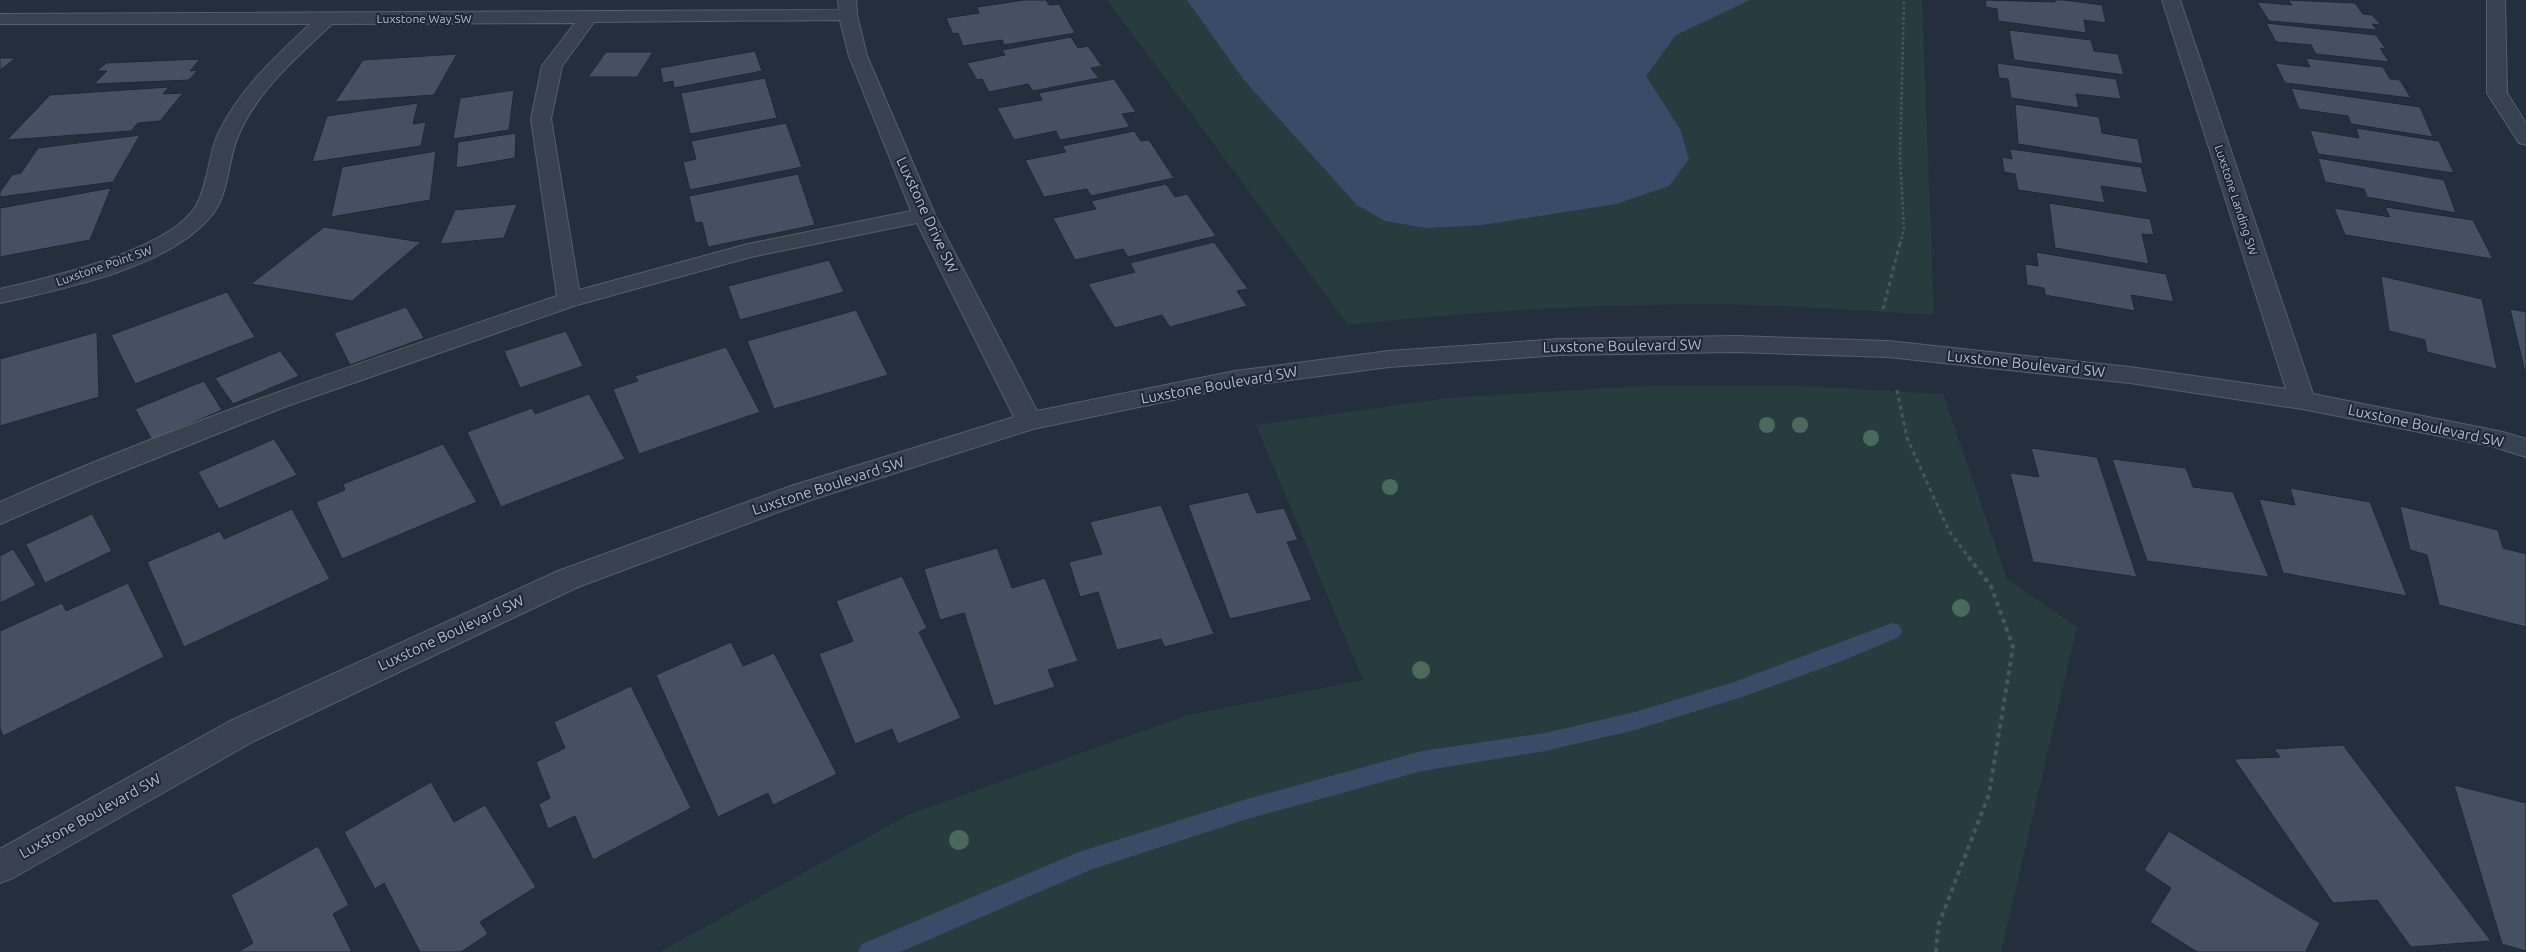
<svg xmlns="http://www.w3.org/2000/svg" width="2526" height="952" viewBox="0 0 2526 952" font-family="Ubuntu,sans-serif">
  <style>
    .green { fill: #263c3f }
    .water { fill: #394c67 }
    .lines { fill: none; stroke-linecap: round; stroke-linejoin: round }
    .stream { fill: #394c67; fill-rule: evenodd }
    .building { fill: #455162; stroke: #1f2835 }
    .minor-casing { stroke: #565f6c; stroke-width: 2 }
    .path-far2 { stroke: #44595c; stroke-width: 2.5; stroke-dasharray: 2.5 2.5; stroke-linecap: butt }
    .path-far1 { stroke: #44595c; stroke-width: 3; stroke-dasharray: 4 4; stroke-linecap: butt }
    .path { stroke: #44595c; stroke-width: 4; stroke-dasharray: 4.5 4.5; stroke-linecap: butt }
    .minor { fill: #38414e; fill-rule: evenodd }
    .tree { fill: #4b6a5d }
    .labels { text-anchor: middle; stroke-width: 4; stroke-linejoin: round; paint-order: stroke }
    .far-street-label { font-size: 12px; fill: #b4bcc9; stroke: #1d2633 }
    .street-label { font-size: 15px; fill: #b4bcc9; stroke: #1d2633 }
  </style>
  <rect width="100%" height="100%" fill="#242f3e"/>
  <g class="green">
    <path d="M1107 0H1922L1934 315C1855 310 1775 304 1696 304 1579 305 1463 312 1348 325Z"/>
    <path d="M1643 386H1805L1943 394 2007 579 2077 627 2001 952H660L910 814 1188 715 1363 680 1256 425 1448 398Z"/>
  </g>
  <path class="water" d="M1187 0H1750L1676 35 1646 76 1680 129 1689 159 1669 186 1616 204 1482 225 1426 228 1385 221 1357 205 1244 80Z"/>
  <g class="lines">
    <path class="stream" d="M1892 623 1899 625 1902 631 1899 637 1842 661 1745 696 1635 730 1545 751 1422 771 1247 819 1093 869 900 952H858L862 944 1079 852 1247 799 1422 751 1545 733 1635 712 1734 682Z"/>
  </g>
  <g class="building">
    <path d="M1024 0H1046L1049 5 1059 4 1075 33 1004 45 1002 40 963 46 958 33 953 34 946 18 979 13 977 7Z"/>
    <path d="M1985 0 2055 2V0H2064L2102 5 2106 23 2084 20 2086 33 1998 21 1997 9 1986 7Z"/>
    <path d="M2288 0 2355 3 2363 14 2372 15 2381 25 2372 24 2377 30 2269 21 2257 2 2292 5Z"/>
    <path d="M2266 23 2376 35 2386 49 2380 48 2389 62 2316 54 2311 45 2276 42Z"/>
    <path d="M2009 30 2091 40 2094 51 2118 54 2124 75 2014 60Z"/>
    <path d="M1071 37 1078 48 1088 46 1102 66 1091 68 1099 78 1033 91 1028 84 989 92 982 79 977 80 967 63 1005 55 1002 50Z"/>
    <path d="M755 51 762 71 674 88 673 81 663 83 660 68Z"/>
    <path d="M606 52H653L637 77H588Z"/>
    <path d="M457 54 434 95 335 102 363 60Z"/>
    <path d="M0 58H16L0 70Z"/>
    <path d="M2306 58 2383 67 2390 79 2400 80 2411 98 2285 83 2275 63 2310 67Z"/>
    <path d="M200 59 190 71 198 70 189 80 94 84 107 71H97L106 63Z"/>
    <path d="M1997 63 2116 79 2121 99 2076 94 2079 108 2011 98 2008 79 1999 78Z"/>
    <path d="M765 78 777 118 690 134 681 93Z"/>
    <path d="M1114 79 1136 112 1122 114 1130 127 1060 140 1056 131 1014 140 997 108 1042 100 1039 93Z"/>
    <path d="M169 87 163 94 183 93 160 121 138 123 131 131 7 140 50 95Z"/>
    <path d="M2291 88 2420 107 2433 137 2351 124 2348 116 2299 109Z"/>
    <path d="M514 90 509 130 453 139 460 98Z"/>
    <path d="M418 103 413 124 426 122 421 146 312 162 327 116Z"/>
    <path d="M2015 104 2099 117 2102 133 2138 139 2143 164 2018 144Z"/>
    <path d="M786 123 802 167 690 190 683 162 696 159 691 141Z"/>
    <path d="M2356 128 2439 141 2454 173 2318 154 2310 130 2359 138Z"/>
    <path d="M1134 131 1141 141 1149 140 1174 178 1091 196 1087 189 1044 197 1025 160 1066 152 1062 146Z"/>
    <path d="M516 133 515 158 456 168 458 142Z"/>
    <path d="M140 135 113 182 0 197V192L12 175 21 173 38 148Z"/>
    <path d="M2010 149 2141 167 2148 193 2101 186 2105 203 2018 190 2015 174 2004 172 2002 157 2012 159Z"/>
    <path d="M436 151 430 200 331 217 342 167Z"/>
    <path d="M2318 158 2444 180 2456 213 2367 197 2364 189 2325 182Z"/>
    <path d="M798 174 815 225 708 247 702 222 695 223 689 196Z"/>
    <path d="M1166 184 1175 197 1187 194 1216 236 1128 257 1123 249 1075 260 1053 218 1096 209 1091 201Z"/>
    <path d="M111 188 90 240 0 257V208Z"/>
    <path d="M2049 203 2150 219 2154 235 2142 234 2149 264 2055 248Z"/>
    <path d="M517 204 504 238 440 244 455 210Z"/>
    <path d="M2385 207 2473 220 2493 259 2345 235 2334 208 2390 217Z"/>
    <path d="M324 227 421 242 352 301 251 284Z"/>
    <path d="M1214 242 1248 289 1237 291 1247 306 1170 327 1162 315 1115 328 1088 284 1135 272 1130 263Z"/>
    <path d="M2036 252 2166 274 2174 302 2131 295 2135 311 2045 295 2044 288 2027 285 2025 264 2038 266Z"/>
    <path d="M829 260 844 292 740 320 728 286Z"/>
    <path d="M2381 276 2482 299 2497 369 2427 352 2425 340 2389 331Z"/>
    <path d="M227 292 255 337 135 384 111 335Z"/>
    <path d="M406 307 424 338 350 365 334 333Z"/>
    <path d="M2510 309 2526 312V376Z"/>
    <path d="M856 310 888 375 774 409 747 341Z"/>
    <path d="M566 331 583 366 520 388 504 351Z"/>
    <path d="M97 332 99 397 0 426V359Z"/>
    <path d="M726 347 760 412 639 454 613 389 638 381 635 376Z"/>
    <path d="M280 351 299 376 233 404 215 378Z"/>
    <path d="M204 381 222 410 152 440 135 409Z"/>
    <path d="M589 394 625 459 501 507 467 432 532 408 535 414Z"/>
    <path d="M274 439 297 475 219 509 198 472Z"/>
    <path d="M443 444 477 502 342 559 316 502 345 490 343 484Z"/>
    <path d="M2031 448 2097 457 2137 577 2033 562 2010 473 2039 477Z"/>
    <path d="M2112 459 2186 468 2193 487 2233 492 2269 577 2147 561Z"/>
    <path d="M2290 488 2370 502 2407 596 2283 573 2259 499 2295 505Z"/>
    <path d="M1248 492 1257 513 1284 508 1298 540 1287 542 1312 600 1230 619 1188 505Z"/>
    <path d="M1161 505 1214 634 1165 647 1161 639 1117 650 1098 592 1080 597 1069 562 1102 554 1090 522Z"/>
    <path d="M2400 506 2498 530 2503 548 2526 554V627L2439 605 2427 555 2410 550Z"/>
    <path d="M292 509 330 579 184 647 147 562 220 531 224 539Z"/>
    <path d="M92 514 112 551 45 583 26 544Z"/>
    <path d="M997 548 1012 588 1045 578 1078 661 1048 670 1055 687 994 706 964 613 940 620 924 569Z"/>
    <path d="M13 549 36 585 0 603V556Z"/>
    <path d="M902 576 927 628 919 632 961 718 898 744 892 729 855 744 819 654 853 641 836 601Z"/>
    <path d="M128 583 164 657 3 736 0 728V631L62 603 66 611Z"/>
    <path d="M731 642 743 666 774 653 837 774 773 805 768 793 718 817 656 675Z"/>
    <path d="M631 686 691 808 593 860 575 816 548 829 539 804 550 798 536 762 565 748 554 722Z"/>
    <path d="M2343 745 2491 941 2411 947 2377 900 2333 903 2234 759 2280 757 2274 749Z"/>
    <path d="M431 782 454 822 485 805 536 887 480 922 488 934 461 952H420L384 883 375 889 344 832Z"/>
    <path d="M2454 785 2526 803V951L2502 944Z"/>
    <path d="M2169 831 2320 923 2306 951 2308 952H2197L2150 922 2171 888 2144 870Z"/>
    <path d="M318 846 349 905 333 914 352 952H238L253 943 231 895Z"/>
  </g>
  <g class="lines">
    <defs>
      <g id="minor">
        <path d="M838 0H856L857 15 867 56 935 215 1037 411 1235 371 1389 351 1560 339 1736 336 1888 341 2130 367 2286 389 2162 0H2180L2313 394 2503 432 2526 439V457L2491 446 2302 409 2130 383 1888 357 1736 352 1560 355 1389 367 1235 387 1033 429 811 500 578 587 254 741 13 878 0 883V849L230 721 558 571 791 486 1014 417 917 223 751 257 577 305 287 406 99 481 0 524V502C181 422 369 360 557 296L531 119 542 66 575 23 332 24C298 56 258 90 239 134 227 160 230 194 211 216 168 268 63 289 0 303V289C48 278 170 250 196 206 208 185 208 157 218 134 238 91 276 56 310 24H0V14L839 10ZM840 20 849 56 911 211 748 244 579 290 551 119 562 66 594 22Z"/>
        <path d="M2487 0H2505L2507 93 2526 123V145L2519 143 2487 93Z"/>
      </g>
    </defs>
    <use href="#minor" class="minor-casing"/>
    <path class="path-far2" d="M1900 244 1904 228 1900 158 1904 0"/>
    <g class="path-far1">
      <path d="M1883 309 1900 243"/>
      <path d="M1897 390 1907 438 1949 531 1967 555"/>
    </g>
    <path class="path" d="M1936 952 1938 926 1989 794 2013 647 1991 586 1966 554"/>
    <use href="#minor" class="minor"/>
  </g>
  <g class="tree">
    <circle cx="1767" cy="425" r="8"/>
    <circle cx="1800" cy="425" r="8"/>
    <circle cx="1871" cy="438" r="8"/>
    <circle cx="1390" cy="487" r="8"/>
    <circle cx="1961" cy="608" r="9"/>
    <circle cx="1421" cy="670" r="9"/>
    <circle cx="959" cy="840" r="10"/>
  </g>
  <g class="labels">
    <g class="far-street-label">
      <text x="424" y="23">Luxstone Way SW</text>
      <text transform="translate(2236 200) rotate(72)" y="4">Luxstone Landing SW</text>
      <text transform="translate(104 266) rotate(-19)" y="4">Luxstone Point SW</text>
    </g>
    <g class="street-label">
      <text transform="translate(927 215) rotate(65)" y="5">Luxstone Drive SW</text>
      <text transform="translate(1622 346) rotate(-1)" y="5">Luxstone Boulevard SW</text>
      <text transform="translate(2026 364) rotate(6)" y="5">Luxstone Boulevard SW</text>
      <text transform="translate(1219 385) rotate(-10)" y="5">Luxstone Boulevard SW</text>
      <text transform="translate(2426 426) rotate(12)" y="5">Luxstone Boulevard SW</text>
      <text transform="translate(828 486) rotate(-18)" y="5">Luxstone Boulevard SW</text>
      <text transform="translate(451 633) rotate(-25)" y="5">Luxstone Boulevard SW</text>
      <text transform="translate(90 816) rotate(-29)" y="5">Luxstone Boulevard SW</text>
    </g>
  </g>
</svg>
